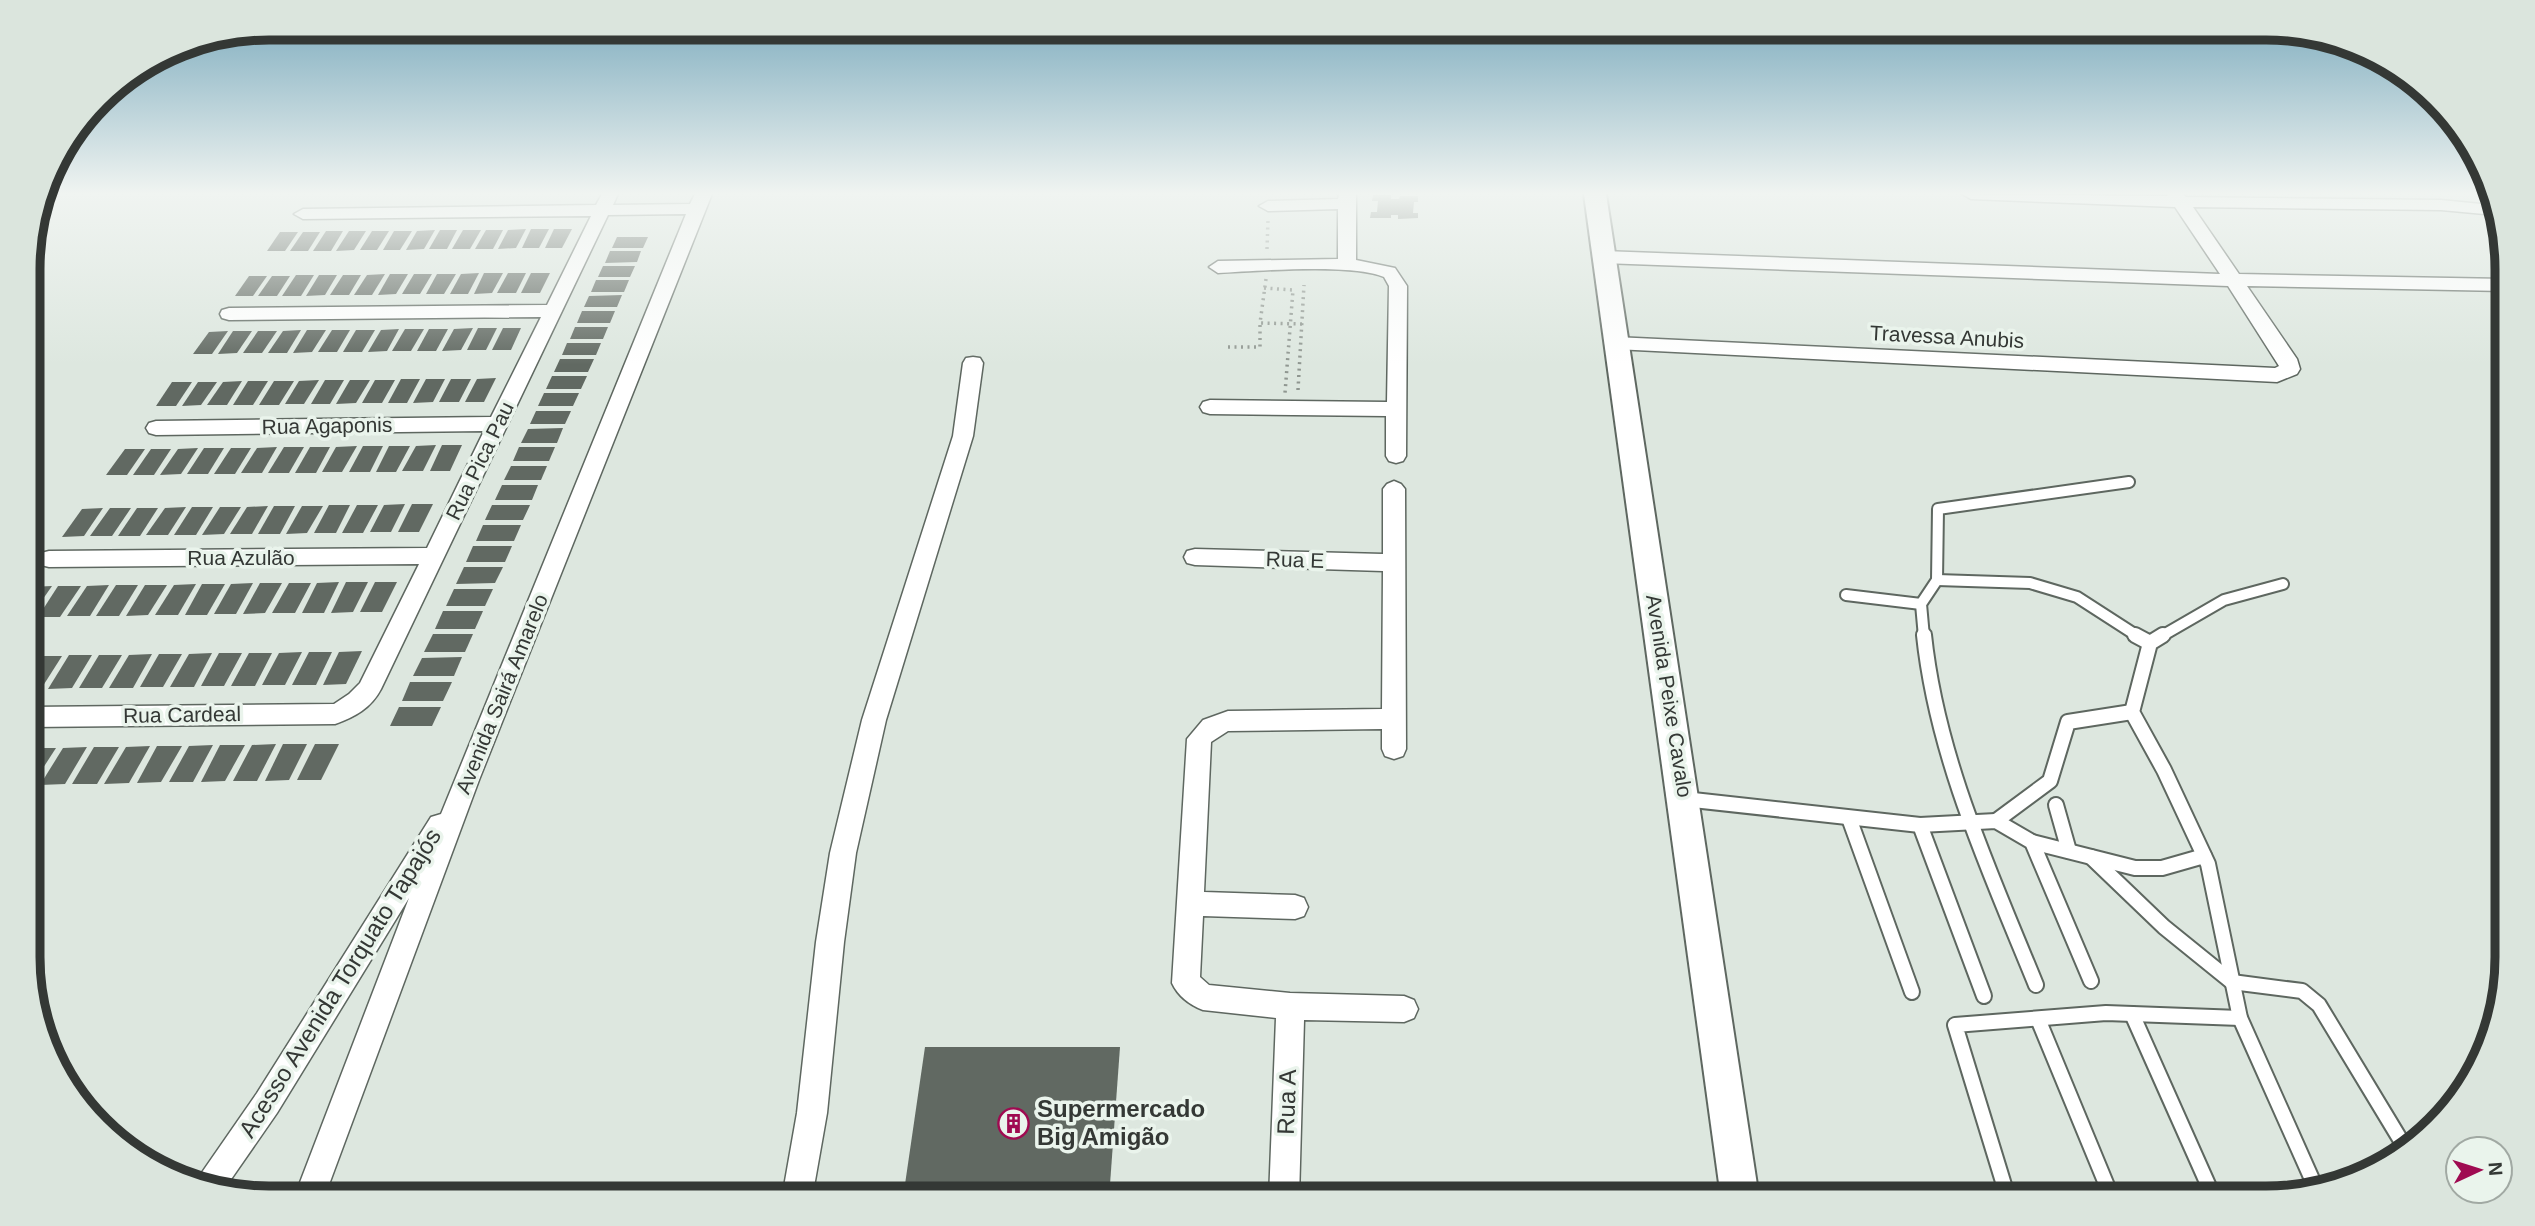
<svg xmlns="http://www.w3.org/2000/svg" width="2535" height="1226" viewBox="0 0 2535 1226" font-family="Helvetica,sans-serif">
  <style>
    .building { fill: #616962 }
    .lines { fill: none; stroke-linecap: round; stroke-linejoin: round }
    .service-far1-casing { stroke: #5e6760; stroke-width: 14 }
    .service-casing { stroke: #5e6760; stroke-width: 18 }
    .minor-casing { stroke: #5e6760; stroke-width: 3 }
    .tertiary-casing { stroke: #5e6760; stroke-width: 4 }
    .path { stroke: #8f9690; stroke-width: 3.5; stroke-dasharray: 2 4.5; stroke-linecap: butt }
    .service-far1 { stroke: #fff; stroke-width: 10 }
    .service { stroke: #fff; stroke-width: 14 }
    .minor { fill: #fff; fill-rule: evenodd }
    .tertiary { fill: #fff; fill-rule: evenodd }
    .labels { text-anchor: middle; stroke-width: 7; stroke-linejoin: round; paint-order: stroke }
    .street-label { font-size: 21px; fill: #343835; stroke: #eaf4ec }
    .near-street-label { font-size: 24px; fill: #343835; stroke: #eaf4ec }
    .near-poi-label { font-size: 24px; font-weight: bold; fill: #343835; stroke: #eaf4ec; text-anchor: start }
    .rim { fill: none; stroke: #343835; stroke-width: 9 }
  </style>
  <rect width="100%" height="100%" fill="#dde7df"/>
  <g class="building">
    <path d="M1373 195H1391V199H1399L1400 196H1418V202H1414L1413 213H1418V218L1398 219V215H1391V218H1370L1371 212H1377L1378 201H1372Z"/>
    <path d="M526 229 516 248 498 249 508 230Z"/>
    <path d="M531 229H549L539 248H522Z"/>
    <path d="M554 229H572L562 248H545Z"/>
    <path d="M435 230 424 249 406 250 417 231Z"/>
    <path d="M440 230H457L447 249H429Z"/>
    <path d="M463 230H481L470 249H452Z"/>
    <path d="M486 230H503L493 249H475Z"/>
    <path d="M326 231H343L331 251H313Z"/>
    <path d="M349 231H366L354 250 336 251Z"/>
    <path d="M372 231H389L377 250H360Z"/>
    <path d="M394 231H412L400 250H383Z"/>
    <path d="M280 232H298L285 251H267Z"/>
    <path d="M303 232H320L308 251H290Z"/>
    <path d="M617 237H648L643 248H612Z"/>
    <path d="M610 251H641L637 262 605 263Z"/>
    <path d="M603 266H635L630 277H598Z"/>
    <path d="M479 273 468 294H450L461 274Z"/>
    <path d="M484 273H503L492 293 474 294Z"/>
    <path d="M508 273H526L516 293H497Z"/>
    <path d="M531 273H550L540 293H521Z"/>
    <path d="M385 274 372 295H354L367 275Z"/>
    <path d="M390 274H408L396 294 378 295Z"/>
    <path d="M414 274H432L420 294H402Z"/>
    <path d="M437 274H456L444 294H426Z"/>
    <path d="M296 275H314L301 296H282Z"/>
    <path d="M319 275H337L325 295 306 296Z"/>
    <path d="M343 275H361L349 295H330Z"/>
    <path d="M249 276H267L253 296H235Z"/>
    <path d="M272 276H290L277 296H258Z"/>
    <path d="M596 280H629L624 292H591Z"/>
    <path d="M622 295 617 307H584L589 296Z"/>
    <path d="M582 311H615L610 323H577Z"/>
    <path d="M575 327H608L603 339H570Z"/>
    <path d="M473 328 461 350 442 351 454 329Z"/>
    <path d="M478 328H497L486 350H467Z"/>
    <path d="M503 328H521L511 350H492Z"/>
    <path d="M399 329 387 351 368 352 381 330Z"/>
    <path d="M405 329H424L411 351H392Z"/>
    <path d="M429 329H448L436 351H417Z"/>
    <path d="M301 330 287 353H268L283 331Z"/>
    <path d="M307 330H326L312 352 293 353Z"/>
    <path d="M332 330H350L337 352H318Z"/>
    <path d="M356 330H375L362 352H343Z"/>
    <path d="M228 331 212 354H193L209 332Z"/>
    <path d="M233 331H252L237 353 218 354Z"/>
    <path d="M258 331H277L262 353H243Z"/>
    <path d="M567 343H601L596 355H562Z"/>
    <path d="M560 359H594L588 372H554Z"/>
    <path d="M552 376H587L581 389H546Z"/>
    <path d="M496 378 484 402H465L477 379Z"/>
    <path d="M401 379H420L407 403H388Z"/>
    <path d="M426 379H445L433 402 413 403Z"/>
    <path d="M451 379H471L459 402H439Z"/>
    <path d="M319 380 304 404H285L299 381Z"/>
    <path d="M325 380H344L330 404H311Z"/>
    <path d="M350 380H370L356 403 336 404Z"/>
    <path d="M375 380H395L382 403H362Z"/>
    <path d="M242 381 227 405H207L223 382Z"/>
    <path d="M248 381H268L253 405H233Z"/>
    <path d="M274 381H294L279 405H259Z"/>
    <path d="M172 382H192L176 406H156Z"/>
    <path d="M198 382H217L201 405 182 406Z"/>
    <path d="M544 393H579L573 406H538Z"/>
    <path d="M536 411H571L565 424H530Z"/>
    <path d="M563 428 557 443H521L528 429Z"/>
    <path d="M436 445 423 471H402L416 446Z"/>
    <path d="M442 445H462L450 471H430Z"/>
    <path d="M357 446 342 472H322L336 447Z"/>
    <path d="M363 446H383L370 472H349Z"/>
    <path d="M389 446H410L396 472H376Z"/>
    <path d="M277 447 262 473H241L257 448Z"/>
    <path d="M284 447H304L289 473H268Z"/>
    <path d="M310 447H330L316 473H295Z"/>
    <path d="M519 447H555L549 461H513Z"/>
    <path d="M198 448 181 474 160 475 178 449Z"/>
    <path d="M204 448H224L208 474H187Z"/>
    <path d="M231 448H251L235 474H214Z"/>
    <path d="M125 449H145L127 475H106Z"/>
    <path d="M151 449H171L154 475H133Z"/>
    <path d="M511 466H547L541 480H504Z"/>
    <path d="M502 485H538L532 500H495Z"/>
    <path d="M405 504 391 532H370L384 505Z"/>
    <path d="M412 504H433L419 532H398Z"/>
    <path d="M329 505H350L336 533H314Z"/>
    <path d="M357 505H378L363 533H342Z"/>
    <path d="M492 505H530L523 520H485Z"/>
    <path d="M268 506 252 534H230L247 507Z"/>
    <path d="M274 506H295L280 534H258Z"/>
    <path d="M302 506H323L307 533 286 534Z"/>
    <path d="M186 507 168 535H146L165 508Z"/>
    <path d="M192 507H213L196 535H174Z"/>
    <path d="M220 507H241L224 534 202 535Z"/>
    <path d="M103 508 84 536 62 537 82 509Z"/>
    <path d="M110 508H131L112 536H90Z"/>
    <path d="M137 508H158L140 536H118Z"/>
    <path d="M483 525H521L514 541H476Z"/>
    <path d="M473 546H512L505 562H466Z"/>
    <path d="M464 567H503L495 583 456 584Z"/>
    <path d="M339 582 324 613H302L317 583Z"/>
    <path d="M346 582H368L353 612 331 613Z"/>
    <path d="M375 582H397L382 612H360Z"/>
    <path d="M253 583 236 614H214L231 584Z"/>
    <path d="M260 583H282L265 613 243 614Z"/>
    <path d="M289 583H311L295 613H272Z"/>
    <path d="M196 584 178 615H155L174 585Z"/>
    <path d="M202 584H225L207 615H185Z"/>
    <path d="M109 585 90 616H67L87 586Z"/>
    <path d="M116 585H138L119 616H96Z"/>
    <path d="M145 585H167L148 615 126 616Z"/>
    <path d="M52 586 29 619V587Z"/>
    <path d="M58 586H81L60 617H38Z"/>
    <path d="M454 589H493L485 606H446Z"/>
    <path d="M443 611H483L475 629H435Z"/>
    <path d="M433 634H473L465 652H424Z"/>
    <path d="M362 651 346 684 323 685 339 652Z"/>
    <path d="M302 652 285 685H262L279 653Z"/>
    <path d="M309 652H332L316 685H292Z"/>
    <path d="M212 653 194 687H170L189 654Z"/>
    <path d="M219 653H242L224 686H201Z"/>
    <path d="M249 653H272L255 686H231Z"/>
    <path d="M152 654 133 688H109L129 655Z"/>
    <path d="M159 654H182L163 687H140Z"/>
    <path d="M69 655H92L72 688 48 689Z"/>
    <path d="M99 655H122L102 688H79Z"/>
    <path d="M39 656H62L41 689H29V671Z"/>
    <path d="M462 657 454 676H413L422 658Z"/>
    <path d="M410 682H452L443 701H402Z"/>
    <path d="M399 707H441L432 726H390Z"/>
    <path d="M276 744 257 781H233L252 745Z"/>
    <path d="M283 744H307L289 780 265 781Z"/>
    <path d="M315 744H339L321 780H297Z"/>
    <path d="M213 745 193 782H169L189 746Z"/>
    <path d="M220 745H245L225 781 201 782Z"/>
    <path d="M150 746 129 783 104 784 126 747Z"/>
    <path d="M157 746H182L161 782 137 783Z"/>
    <path d="M87 747 65 784 40 785 63 748Z"/>
    <path d="M94 747H119L97 784H72Z"/>
    <path d="M31 748H56L32 785H30Z"/>
    <path d="M925 1047H1120L1109 1198H903Z"/>
  </g>
  <g class="lines">
    <defs>
      <g id="service-far1">
        <path d="M1937 580 2030 583 2077 597 2139 637"/>
        <path d="M1846 595 1921 604"/>
        <path d="M1924 637 1921 604 1937 580 1938 509 2129 482"/>
        <path d="M2160 637 2224 600 2283 584"/>
      </g>
      <g id="service">
        <path d="M1924 635C1937 758 1990 872 2036 985"/>
        <path d="M2135 635 2150 643"/>
        <path d="M2163 635 2150 643 2132 712 2164 770 2208 864 2240 1018 2315 1186"/>
        <path d="M1684 799 1920 825 1996 821 2032 842 2091 981"/>
        <path d="M2056 805 2069 851"/>
        <path d="M1849 818 1912 992"/>
        <path d="M1996 821 2050 781 2068 722 2132 712"/>
        <path d="M1920 825 1984 996"/>
        <path d="M2032 842 2135 868H2162L2204 856"/>
        <path d="M2091 857 2164 927 2232 982 2302 991 2319 1005 2400 1139"/>
        <path d="M2132 1014 2214 1198"/>
        <path d="M2038 1019 2112 1198"/>
        <path d="M2008 1198 1955 1025 2106 1013 2240 1018"/>
      </g>
      <g id="minor">
        <path d="M602 194H618L613 205 690 204 695 194H712L479 780 324 1198H294L409 898 277 1113 225 1188 196 1181 257 1093 431 817 441 814 686 214 608 215 381 689C371 708 355 717 335 724L30 727V707L334 704 349 694 360 683 419 564 49 567 41 565 38 559 41 553 49 551 427 548 484 431 156 435 149 433 146 428 149 423 156 421 491 417 541 317 229 320 222 318 220 314 222 310 229 308 547 305 591 216 303 219 294 214 303 209 596 205Z"/>
        <path d="M1339 194H1356V260L1395 268 1407 286 1406 456 1403 461 1396 463 1389 461 1386 456V416L1210 414 1203 412 1200 407 1203 402 1210 400 1387 402 1389 286 1384 277C1353 263 1256 271 1218 273L1209 267 1218 261 1338 259V209L1268 211 1259 206 1268 201 1338 199Z"/>
        <path d="M1962 194 2168 196 2167 194H2183L2186 197 2441 200 2491 205 2495 215 2441 210 2193 207 2239 274 2505 279V291L2247 286 2297 359 2300 369 2297 374 2277 382 1615 349 1608 347 1605 343 1608 339 1615 337 2275 368 2279 366 2228 286 1603 263 1594 257 1603 251 2220 274 2175 207 1971 199Z"/>
        <path d="M973 357 980 358 983 363 973 436 886 720 856 853 844 942 827 1113 812 1198H782L797 1113 816 942 830 853 862 720 953 436 963 363 966 358Z"/>
        <path d="M1394 481 1401 484 1405 489 1406 749 1403 756 1394 759 1385 756 1382 749V729L1228 731 1211 742 1204 892 1295 895 1304 898 1308 907 1304 916 1295 919 1203 916 1200 977 1209 985 1290 993 1404 996 1414 1000 1418 1009 1414 1018 1404 1022 1304 1020 1299 1198H1269L1276 1018 1203 1010C1190 1005 1178 996 1172 983L1187 739 1203 720 1228 711 1382 709 1383 571 1195 565 1187 563 1184 557 1187 551 1195 549 1383 554V489L1387 484Z"/>
      </g>
      <path id="tertiary" d="M1584 194H1606L1759 1198H1721Z"/>
    </defs>
    <use href="#service-far1" class="service-far1-casing"/>
    <use href="#service" class="service-casing"/>
    <use href="#minor" class="minor-casing"/>
    <use href="#tertiary" class="tertiary-casing"/>
    <g class="path">
      <path d="M1267 249 1268 220"/>
      <path d="M1266 279 1260 323 1302 324"/>
      <path d="M1264 288 1293 290 1285 393"/>
      <path d="M1228 347H1260V323"/>
      <path d="M1298 390 1304 285"/>
    </g>
    <use href="#service-far1" class="service-far1"/>
    <use href="#service" class="service"/>
    <use href="#minor" class="minor"/>
    <use href="#tertiary" class="tertiary"/>
  </g>
  <linearGradient id="sky" x2="0" y2="1"><stop stop-color="#79a9bc"/><stop offset="0.53" stop-color="#f0f4f1"/><stop offset="1" stop-color="#f0f4f1" stop-opacity="0"/></linearGradient>
  <rect width="2535" height="365" fill="url(#sky)"/>
  <defs>
    <symbol id="building-ring" viewBox="-11 -11 22 22"><circle r="9.5" fill="#eaf4ec" stroke="#9f0a51" stroke-width="1.5"/><path d="M-4-6H4V6H1V3H-1V6H-4ZM-2.5-4.3h1.7v1.8h-1.7ZM.8-4.3h1.7v1.8H.8ZM-2.5-1h1.7V.8h-1.7ZM.8-1h1.7V.8H.8Z" fill="#9f0a51"/></symbol>
  </defs>
  <g fill-rule="evenodd">
    <use href="#building-ring" x="996" y="1106" width="35" height="35"/>
  </g>
  <g class="labels">
    <g class="street-label">
      <text transform="translate(1947 337) rotate(3)" y="7">Travessa Anubis</text>
      <text transform="translate(327 426) rotate(-1)" y="7">Rua Agaponis</text>
      <text transform="translate(480 461) rotate(-64)" y="7">Rua Pica Pau</text>
      <text x="241" y="565">Rua Azulão</text>
      <text transform="translate(1295 560) rotate(2)" y="7">Rua E</text>
      <text transform="translate(502 694) rotate(-68)" y="7">Avenida Sairá Amarelo</text>
      <text transform="translate(1669 696) rotate(81)" y="7">Avenida Peixe Cavalo</text>
      <text transform="translate(182 715) rotate(-1)" y="7">Rua Cardeal</text>
    </g>
    <g class="near-street-label">
      <text transform="translate(340 983) rotate(-58)" y="8">Acesso Avenida Torquato Tapajós</text>
      <text transform="translate(1287 1102) rotate(-88)" y="8">Rua A</text>
    </g>
    <g class="near-poi-label">
      <text x="1037" y="1117">Supermercado<tspan x="1037" dy="28">Big Amigão</tspan></text>
    </g>
  </g>
  <path d="M0 0H2535V1226H0ZM269 40H2266A229 229 0 0 1 2495 269V957A229 229 0 0 1 2266 1186H269A229 229 0 0 1 40 957V269A229 229 0 0 1 269 40Z" fill="#dbe5dd" fill-rule="evenodd"/>
  <path class="rim" d="M269 40H2266A229 229 0 0 1 2495 269V957A229 229 0 0 1 2266 1186H269A229 229 0 0 1 40 957V269A229 229 0 0 1 269 40Z"/>
  <g transform="translate(2479 1170) rotate(86)"><circle r="33" fill="#eaf4ec" stroke="#a1a9a3" stroke-width="2"/>
  <path d="M0-5L12 26L0 18L-12 26Z" fill="#9f0a51"/>
  <text y="-10" font-size="19" font-weight="bold" text-anchor="middle" fill="#343835">N</text>
  </g>
</svg>
